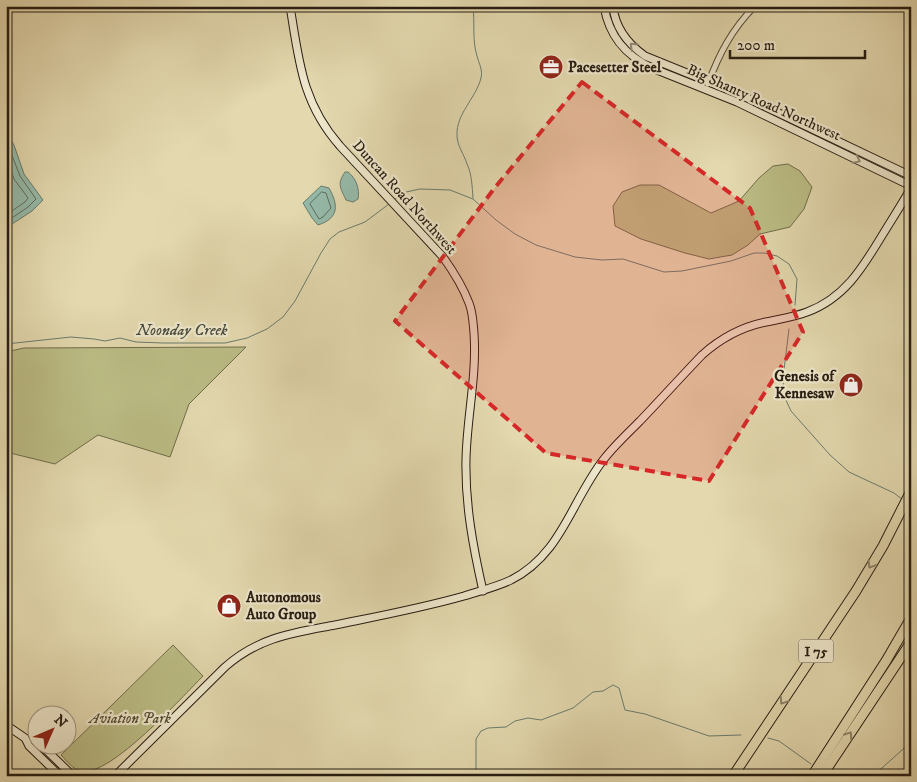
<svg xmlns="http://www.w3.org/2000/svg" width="917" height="782" viewBox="0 0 917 782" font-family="'IM FELL DW Pica',serif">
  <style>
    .green { fill: #bbbc85; stroke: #706c4c }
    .water { fill: #95baa9; stroke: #697b6d }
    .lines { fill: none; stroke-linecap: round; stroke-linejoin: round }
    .shore { stroke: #5e6b5e; stroke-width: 1 }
    .stream { stroke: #697b6d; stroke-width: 1 }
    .street-casing { stroke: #554b39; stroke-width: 7 }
    .secondary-casing { stroke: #261c12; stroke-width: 9 }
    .highway-casing { stroke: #261c12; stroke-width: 11 }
    .street { stroke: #ede6ca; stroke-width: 5 }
    .secondary { stroke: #ede6ca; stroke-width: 7 }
    .highway { stroke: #e3d8ae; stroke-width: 9 }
    .oneway { stroke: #938b77 }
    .oneway2 { stroke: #8e8368 }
    .marked { fill: #d62828; fill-opacity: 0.2; stroke: #d62828; stroke-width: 4; stroke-dasharray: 10 6; stroke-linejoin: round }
    .labels { text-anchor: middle; stroke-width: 4.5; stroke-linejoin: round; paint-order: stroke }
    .shield { fill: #ede6ca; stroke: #625949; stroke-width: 1 }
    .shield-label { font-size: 14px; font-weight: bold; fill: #261c12 }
    .poi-label { font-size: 15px; font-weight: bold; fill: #261c12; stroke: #ede6ca; text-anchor: start }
    .street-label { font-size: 15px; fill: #261c12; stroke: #ede6ca }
    .park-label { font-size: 15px; font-style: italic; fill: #534c34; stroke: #ede6ca }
    .water-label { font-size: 16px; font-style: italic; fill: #474b3f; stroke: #ede6ca }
  </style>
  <rect width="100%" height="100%" fill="#e3d8ae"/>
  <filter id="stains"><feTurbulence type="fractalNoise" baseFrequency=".004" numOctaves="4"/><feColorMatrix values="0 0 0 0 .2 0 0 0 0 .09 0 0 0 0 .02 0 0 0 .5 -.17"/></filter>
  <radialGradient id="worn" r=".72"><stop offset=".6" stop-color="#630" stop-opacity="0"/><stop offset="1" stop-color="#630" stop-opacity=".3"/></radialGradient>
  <g class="green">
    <path d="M788 164 800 171 812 187 804 209 790 227 760 234 748 245 732 255 709 259 685 253 641 239 615 226 613 206 622 192 640 185H659L711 213 739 201 759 178 773 166Z"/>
    <path d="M246 347 189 404 170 457 98 435 55 464 6 452V352L24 348Z"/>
    <path d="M173 645 203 676C183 696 110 777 82 771 73 770 67 761 61 755Z"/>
  </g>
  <g class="water">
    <path d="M6 130 14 145 24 174 43 200 32 211 6 228Z"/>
    <path d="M345 172H348C356 178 360 189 358 199L353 202 346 200C340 187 337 184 345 172Z"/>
    <path d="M321 186 329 188C338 204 340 218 318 225L312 218 303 203Z"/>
  </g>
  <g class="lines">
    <g class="shore">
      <path d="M6 140 20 176 36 199 28 207 6 222"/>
      <path d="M6 156 14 179 28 198 25 202 6 215"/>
      <path d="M322 192 326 193 331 208 323 217 319 219 310 204Z"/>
    </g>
    <g class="stream">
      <path d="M473 6C475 23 472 40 477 56 479 64 483 70 481 78 476 98 456 114 457 135 457 146 464 154 467 164 472 175 472 186 473 198"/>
      <path d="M395 199 406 192 420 189 450 190 473 199 496 220 515 234 536 245 575 257 602 260 623 259 664 272 682 271 731 261 754 253H764L777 256 789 264 797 279 795 305"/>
      <path d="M789 329 783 378 784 396 791 411 830 455 849 472 894 493 903 500"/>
      <path d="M6 344 71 337 94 339 105 341 120 338 136 342 163 343H225L247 338 267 329 283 317 295 301 321 253 330 239 339 232 365 222 389 204"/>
      <path d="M768 738 779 741 811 764"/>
      <path d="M476 776V739L481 731 488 728 506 727 515 721 528 718 541 720 573 708 593 692 603 691 613 685 619 688 625 710 645 714 709 736 741 735"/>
      <path d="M873 776 911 742"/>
    </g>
    <defs>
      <path id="street" d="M708 84C719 54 732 29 755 6"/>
      <g id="secondary">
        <path d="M290 6C299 61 302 103 340 146L443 257C453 271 463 287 469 303 473 313 473 323 474 333 477 376 467 416 466 459 465 504 473 547 483 591"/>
        <path d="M604 6C609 36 625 55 652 68L737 102 911 186"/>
        <path d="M613 6C615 28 628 44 645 56L741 95 911 176"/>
        <path d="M6 725 25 738 29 746 60 776"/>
        <path d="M40 744 73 776"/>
        <path d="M115 776 225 667C259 637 293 633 335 625 379 616 422 608 464 596 480 591 496 587 511 580 562 554 571 501 604 459 614 446 628 433 640 421 661 399 681 377 702 355 721 338 741 327 766 322 780 319 794 317 807 312 845 298 863 267 883 234 892 219 902 204 911 188"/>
      </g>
      <g id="highway">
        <path d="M733 776 856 591 883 546 911 491"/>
        <path d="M812 776 886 661 911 618"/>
        <path d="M822 776 911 642"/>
      </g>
    </defs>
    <use href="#street" class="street-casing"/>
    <use href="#secondary" class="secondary-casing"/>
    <use href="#highway" class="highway-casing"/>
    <use href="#street" class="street"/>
    <use href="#secondary" class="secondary"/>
    <use href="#highway" class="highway"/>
  </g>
  <defs><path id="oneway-chevron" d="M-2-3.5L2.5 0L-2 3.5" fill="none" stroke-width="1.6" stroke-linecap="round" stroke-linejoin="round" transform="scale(1.25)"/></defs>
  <g class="oneway">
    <use href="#oneway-chevron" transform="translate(633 46) rotate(-137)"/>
    <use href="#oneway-chevron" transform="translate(857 160) rotate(26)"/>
  </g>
  <g class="oneway2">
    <use href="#oneway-chevron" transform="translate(871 565) rotate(121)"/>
    <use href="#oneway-chevron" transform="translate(783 701) rotate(124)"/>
    <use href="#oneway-chevron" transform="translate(849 735) rotate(-56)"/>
  </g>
  <path class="marked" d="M582 82 750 208 803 332 709 481 546 453 395 321 493 190Z"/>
  <defs>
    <symbol id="office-disc" viewBox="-11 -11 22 22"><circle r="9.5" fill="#8f2418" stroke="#ede6ca"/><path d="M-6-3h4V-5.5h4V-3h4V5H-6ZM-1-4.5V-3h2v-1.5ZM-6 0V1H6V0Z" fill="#fff"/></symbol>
    <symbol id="shop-disc" viewBox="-11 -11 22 22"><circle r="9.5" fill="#8f2418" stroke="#ede6ca"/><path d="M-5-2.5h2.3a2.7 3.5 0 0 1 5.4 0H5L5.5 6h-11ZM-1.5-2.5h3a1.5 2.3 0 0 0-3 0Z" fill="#fff"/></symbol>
  </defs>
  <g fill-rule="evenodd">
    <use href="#office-disc" x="537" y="53" width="28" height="28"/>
    <use href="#shop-disc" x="837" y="371" width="28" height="28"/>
    <use href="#shop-disc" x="215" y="592" width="28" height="28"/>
  </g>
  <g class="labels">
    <rect class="shield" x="798.5" y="639.5" width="35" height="23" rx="4"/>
    <g class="shield-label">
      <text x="816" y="656">I 75</text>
    </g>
    <g class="poi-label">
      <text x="568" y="72">Pacesetter Steel</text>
      <text x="834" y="381" text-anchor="end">Genesis of<tspan x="834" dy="17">Kennesaw</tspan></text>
      <text x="246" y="602">Autonomous<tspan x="246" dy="17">Auto Group</tspan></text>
    </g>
    <g class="street-label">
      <text transform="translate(764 102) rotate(24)" y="5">Big Shanty Road Northwest</text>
      <text transform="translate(405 197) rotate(48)" y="5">Duncan Road Northwest</text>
    </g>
    <g class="park-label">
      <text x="130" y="723">Aviation Park</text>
    </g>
    <g class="water-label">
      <text x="182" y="335">Noonday Creek</text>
    </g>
  </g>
  <rect width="917" height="782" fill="none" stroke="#e3d8ae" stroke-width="25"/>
  <rect x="8" y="8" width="902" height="767" fill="none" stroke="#261c12" stroke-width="2.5"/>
  <rect x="12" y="12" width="892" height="757" fill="none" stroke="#261c12"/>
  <g transform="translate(52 730) rotate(45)"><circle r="24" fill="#ede6ca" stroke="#9d9580"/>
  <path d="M0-4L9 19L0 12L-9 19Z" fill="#8f2418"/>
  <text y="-8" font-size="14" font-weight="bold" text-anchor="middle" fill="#261c12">N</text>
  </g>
  <path d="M730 50v8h135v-8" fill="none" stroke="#261c12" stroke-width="2.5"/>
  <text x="737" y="50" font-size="15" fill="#261c12" stroke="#ede6ca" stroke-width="4" paint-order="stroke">200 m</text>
  <rect width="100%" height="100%" filter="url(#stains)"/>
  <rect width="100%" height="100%" fill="url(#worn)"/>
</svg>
